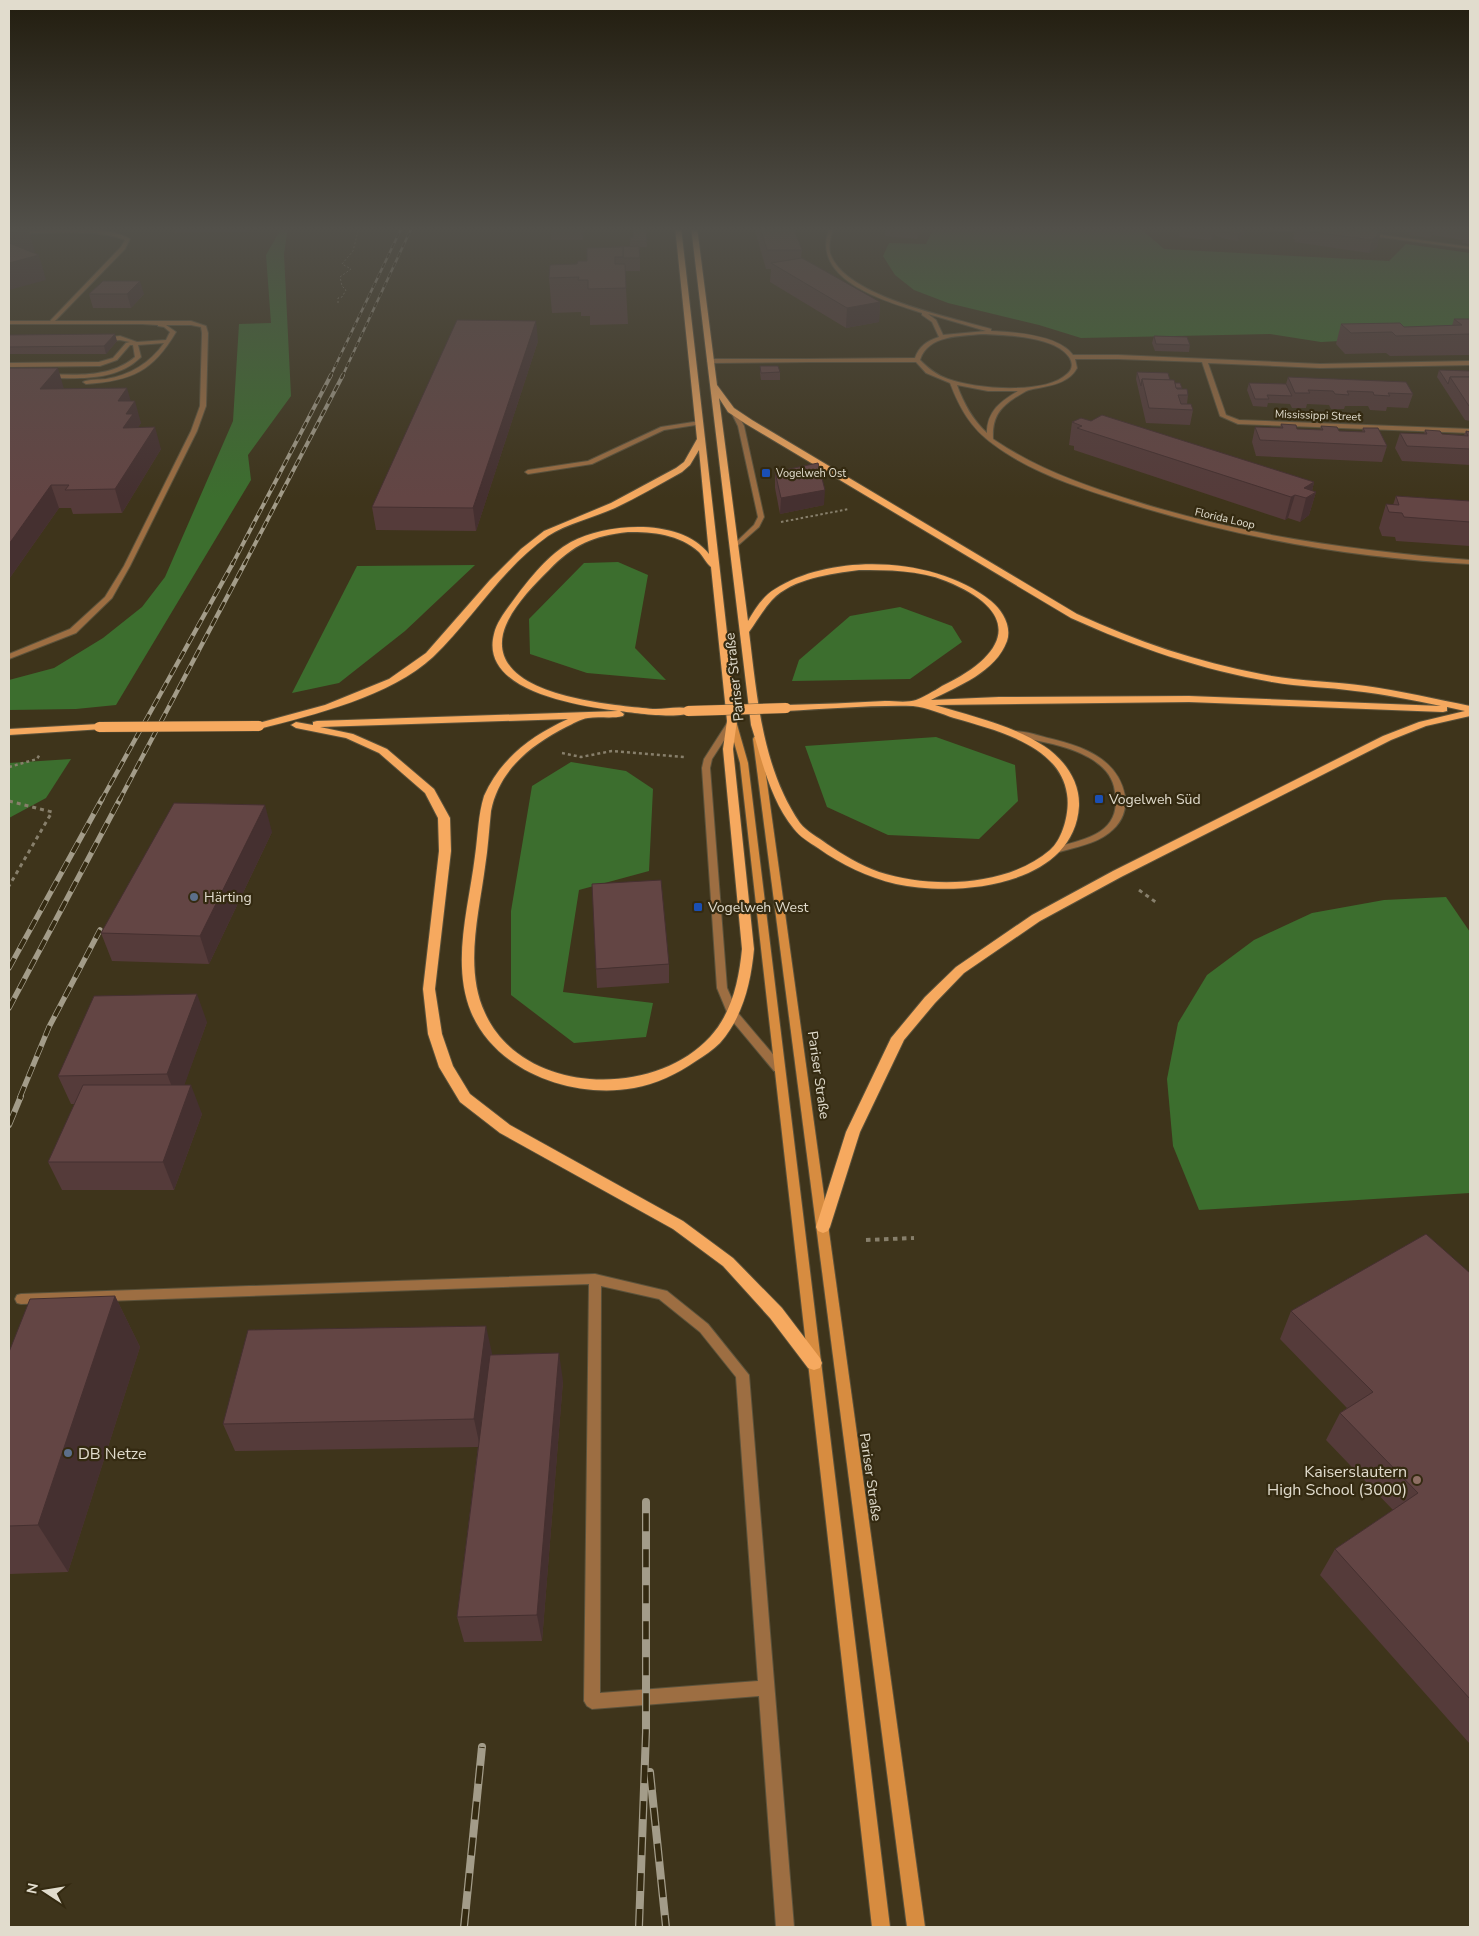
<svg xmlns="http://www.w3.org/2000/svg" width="1479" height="1936" viewBox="0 0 1479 1936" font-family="'Nunito Sans',sans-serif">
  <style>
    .green { fill: #3c6e2e }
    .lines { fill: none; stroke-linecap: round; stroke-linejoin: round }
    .service-casing { stroke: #5b523b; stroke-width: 2 }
    .minor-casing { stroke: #5b523b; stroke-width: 2 }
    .secondary-casing { stroke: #5b523b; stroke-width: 2 }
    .primary-casing { stroke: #5b523b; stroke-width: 2 }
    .path-far4 { stroke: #877f6b; stroke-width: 1; stroke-dasharray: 2 2; stroke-linecap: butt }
    .path-far3 { stroke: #877f6b; stroke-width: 2; stroke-dasharray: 2.5 2.5; stroke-linecap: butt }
    .path-far2 { stroke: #877f6b; stroke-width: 2.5; stroke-dasharray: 3 3; stroke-linecap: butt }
    .path-far1 { stroke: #877f6b; stroke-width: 3; stroke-dasharray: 4 4; stroke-linecap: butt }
    .path { stroke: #877f6b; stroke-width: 4; stroke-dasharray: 4.5 4.5; stroke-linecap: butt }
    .service { fill: #9d6e42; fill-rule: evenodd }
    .minor { fill: #9d6e42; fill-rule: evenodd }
    .secondary { fill: #d78c40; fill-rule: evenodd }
    .primary { fill: #f6a95f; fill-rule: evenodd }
    .rail-far5-casing { stroke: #a39c89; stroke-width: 2.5 }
    .rail-far4-casing { stroke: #a39c89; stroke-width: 4 }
    .rail-far3-casing { stroke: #a39c89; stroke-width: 4.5 }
    .rail-far2-casing { stroke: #a39c89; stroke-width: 5.5 }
    .rail-far1-casing { stroke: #a39c89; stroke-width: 6 }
    .rail-casing { stroke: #a39c89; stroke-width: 8 }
    .rail-far5 { stroke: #342a11; stroke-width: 2; stroke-dasharray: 5.5; stroke-linecap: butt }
    .rail-far4 { stroke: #342a11; stroke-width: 2.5; stroke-dasharray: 7; stroke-linecap: butt }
    .rail-far3 { stroke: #342a11; stroke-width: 3; stroke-dasharray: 9; stroke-linecap: butt }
    .rail-far2 { stroke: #342a11; stroke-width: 4; stroke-dasharray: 11; stroke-linecap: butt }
    .rail-far1 { stroke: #342a11; stroke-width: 4.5; stroke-dasharray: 14; stroke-linecap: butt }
    .rail { stroke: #342a11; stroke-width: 5.5; stroke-dasharray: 18; stroke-linecap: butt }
    .primary-bridge-casing { stroke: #5b523b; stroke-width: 11; stroke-linecap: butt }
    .primary-bridge { stroke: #f6a95f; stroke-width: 10 }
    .wall { fill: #553b3a }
    .shaded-wall { fill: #453030 }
    .building { fill: #634544; stroke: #453030 }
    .transit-dot { fill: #1a4fb4; stroke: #342a11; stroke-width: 2 }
    .service-dot { fill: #5c6f8a; stroke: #342a11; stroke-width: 2 }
    .education-dot { fill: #8d6e63; stroke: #342a11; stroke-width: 2 }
    .labels { text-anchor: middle; stroke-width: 4.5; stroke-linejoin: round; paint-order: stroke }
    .far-street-label { font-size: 11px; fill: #e1dccd; stroke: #342a11 }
    .far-poi-label { font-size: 11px; fill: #e1dccd; stroke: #342a11; text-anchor: start }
    .street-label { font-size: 14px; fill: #e1dccd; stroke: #342a11 }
    .poi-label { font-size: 14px; fill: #e1dccd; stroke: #342a11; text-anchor: start }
    .near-poi-label { font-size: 16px; fill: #e1dccd; stroke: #342a11; text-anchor: start }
  </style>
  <rect width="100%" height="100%" fill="#3e341b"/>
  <g class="green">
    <path d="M282 227H288L284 254 291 396 248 455 251 480 116 705 76 709 9 710V680L54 668 103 638 142 607 165 577 233 421 239 324 271 323 266 255Z"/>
    <path d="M934 227H1139L1164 249 1389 261 1406 244 1470 253V334L1321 342 1270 334 1081 338 1039 325 948 303 914 290 895 275 883 256 889 243 926 244Z"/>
    <path d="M618 562 648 575 635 648 666 680 587 673 530 654 529 619 584 563Z"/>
    <path d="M475 565 405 631 339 683 292 693 357 566Z"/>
    <path d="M900 607 952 626 962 642 910 679 792 681 799 660 850 616Z"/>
    <path d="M936 737 1015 765 1018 801 979 839 888 835 827 807 805 746Z"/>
    <path d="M71 759 46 798 9 818V763Z"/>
    <path d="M571 762 626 771 653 789 649 871 579 890 563 992 653 1003 646 1037 574 1043 511 995V911L532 786Z"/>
    <path d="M1446 897 1470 932V1193L1199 1210 1173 1146 1167 1079 1178 1023 1207 975 1254 940 1312 913 1384 900Z"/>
  </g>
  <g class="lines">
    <defs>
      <g id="service">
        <path d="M86 227H90L84 233H80Z"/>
        <path d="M144 321H191L206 326 208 333 206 406 197 431 130 566 112 598 76 633 9 659V654L70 629 105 597 124 566 191 431 200 406 202 333 201 327 191 325H166L176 332C153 371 132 381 86 384L83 382C89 379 99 380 106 379 130 375 150 363 164 343L138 345 141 357C116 382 78 378 46 378L43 376 46 374C77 375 110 378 135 357L133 345H130L117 360 100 366 9 367V363L99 362 113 358 126 343 130 342 120 340 102 341 100 340V338L120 336 137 342 166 340 170 332 164 327 158 326V325L142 324Z"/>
        <path d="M808 359 810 360V362L710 363 707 361 710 359Z"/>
        <path d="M735 412 738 414 744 426 764 517 759 527 734 549 731 547 732 546 754 525 758 517 738 426 732 414Z"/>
        <path d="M700 421 703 423 702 424 664 430 592 464 528 474 525 472 528 470 588 461 661 427Z"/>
        <path d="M729 720H732L736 722 712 759 710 768 727 988 738 1013 782 1065 783 1068 782 1071H774L729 1017 717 988 702 768 704 759Z"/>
        <path d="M1010 731C1021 730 1037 735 1048 738 1082 746 1118 758 1125 796 1127 811 1121 824 1109 833 1095 844 1076 847 1059 852H1053L1051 850 1053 848C1085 839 1122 834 1115 792 1113 775 1102 765 1088 757 1064 744 1036 741 1010 735Z"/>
        <path d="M595 1274 667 1291 708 1324 749 1375 794 1927H776L759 1696 592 1709 587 1706 584 1701 589 1284 21 1304 17 1303 15 1299 17 1295 21 1294ZM601 1286 659 1299 700 1332 736 1377 758 1681 600 1693Z"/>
      </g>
      <g id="minor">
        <path d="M830 227H834C831 235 828 244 830 253 844 297 951 317 991 329V331C1014 332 1059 335 1073 355H1118L1320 364 1470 361V365L1320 368 1208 363 1226 415 1239 420 1470 429V433L1238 424 1220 416 1202 362 1118 359H1075L1077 368C1068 385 1046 386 1029 390 1025 391 1020 395 1016 397 999 408 992 418 993 439L996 441C1038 469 1083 485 1131 500 1241 535 1355 551 1470 560V564C1352 558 1234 537 1121 501 1077 487 1030 472 993 444 971 428 960 409 950 383L926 373 916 362H806V360L808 359 915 358C919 346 927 341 939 337L932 322 922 315V313C886 301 808 280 830 227ZM928 314 986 331 943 335 936 320ZM982 334C1005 335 1055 336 1069 357 1073 363 1073 369 1067 374 1045 395 975 389 948 379 936 375 928 368 920 360 928 335 960 336 982 334ZM957 385 988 391H1018C1001 401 987 411 987 433 972 419 964 404 957 385Z"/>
        <path d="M1238 227 1288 229 1306 227 1288 231Z"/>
        <path d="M53 230C76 230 109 226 130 239L125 249 55 321H144L146 324H9V321H50L121 247 125 240C94 227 43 234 9 234V232Z"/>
        <path d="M1367 233 1470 247V249L1365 235Z"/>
      </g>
      <g id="secondary">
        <path d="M729 719H735L736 721 748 763 890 1927H872L740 763 728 721Z"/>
        <path d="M754 737H757L761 739 925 1927H907L753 739Z"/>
      </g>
      <g id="primary">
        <path d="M675 227H681L737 721 733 749 754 949C751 982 743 1017 720 1043 713 1050 704 1056 696 1061 677 1074 656 1084 634 1088 573 1099 496 1072 471 1012 451 963 469 906 475 856 478 836 478 815 484 796 501 758 531 736 568 719L320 727 353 734 387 749 434 789 450 818 451 851 435 989 442 1034 453 1066 470 1094 510 1125 683 1221 733 1258 782 1308 820 1358 822 1363 820 1368 814 1370 808 1368 770 1318 723 1266 673 1229 500 1133 460 1102 439 1067 428 1034 423 989 439 851 438 818 425 793 379 753 346 738 296 728 291 725 296 722 313 725V722L317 721 618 711C581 706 479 692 494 634 497 621 507 609 515 598 530 578 549 554 571 542 608 522 682 518 709 554L699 450 690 465 682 472C660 484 638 497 615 508 595 517 566 524 548 536 501 569 473 619 433 657 391 696 314 715 259 729L254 726 255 724 325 705 389 679 426 653 490 580 521 549 544 531 611 503 676 468 684 462 697 439ZM628 532C653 532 679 534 699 552 703 556 706 563 711 567L727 721 723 749 742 949C739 980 732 1013 710 1037 653 1099 522 1095 485 1013 464 969 479 913 485 867 488 848 489 830 491 811 499 770 531 745 566 727 573 724 580 719 588 718 599 716 611 719 623 716L624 714 620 711C634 713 683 720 693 711 685 704 664 710 653 709 614 705 489 697 503 634 509 610 532 587 549 570 574 544 593 536 628 532Z"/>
        <path d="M691 227H697L717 385 734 408 752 420 1077 614C1136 641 1197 662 1261 674 1295 681 1331 681 1366 686 1401 691 1436 699 1470 706V716L1426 726 1391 740 1121 877 1040 921 964 973 935 1003 904 1040 860 1132 830 1227 828 1231 823 1233 818 1231 816 1227 846 1132 891 1038 925 997 956 967 1032 915 1113 871 1383 736 1419 722 1465 711 1447 707V711L1443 712 1189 702 935 705C971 716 1012 725 1044 746 1064 759 1080 781 1079 806 1074 887 957 897 896 884 867 877 842 865 818 848 809 842 800 837 794 829 770 800 762 760 751 725ZM719 398 728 412 746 424 1071 618C1135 647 1202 670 1272 682 1300 687 1328 687 1355 691 1384 694 1412 700 1441 706L1189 696 999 697 931 700C958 686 996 672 1007 641 1012 626 1002 610 991 601 937 557 834 552 775 589 763 596 755 609 748 621ZM859 570C888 570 919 570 946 581 1024 613 1009 654 942 686 934 691 924 697 916 700 907 703 894 701 885 701 852 703 819 704 786 705L781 708 786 711C828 709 871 705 913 706 926 707 942 714 954 718 995 730 1060 745 1067 794 1070 811 1063 839 1050 850 1007 887 931 889 879 872 860 865 843 855 827 844 818 837 807 832 800 823 762 768 757 696 749 632 757 621 763 610 772 600 793 578 831 574 859 570Z"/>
        <path d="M99 724 104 727 103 729 9 735V729Z"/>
      </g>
    </defs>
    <use href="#service" class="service-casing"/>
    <use href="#minor" class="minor-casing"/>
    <use href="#secondary" class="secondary-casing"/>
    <use href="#primary" class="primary-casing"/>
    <path class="path-far4" d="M338 303V298L342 297 346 290 342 286 340 277 351 269 342 264 353 251 359 227"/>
    <path class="path-far3" d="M781 522 849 509"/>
    <g class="path-far2">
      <path d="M562 753 581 757 612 751 685 757"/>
      <path d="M9 767 37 759 40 754"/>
    </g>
    <g class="path-far1">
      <path d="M9 801 52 812 9 886"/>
      <path d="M1139 890 1157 903"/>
    </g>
    <path class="path" d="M866 1240 914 1238"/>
    <use href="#service" class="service"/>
    <use href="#minor" class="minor"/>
    <use href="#secondary" class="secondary"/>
    <use href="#primary" class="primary"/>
    <defs>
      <g id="rail-far5">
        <path d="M330 377 402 227"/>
        <path d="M342 377 412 227"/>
      </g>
      <g id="rail-far4">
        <path d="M232 565 331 375"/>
        <path d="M244 565 343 375"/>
      </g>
      <g id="rail-far3">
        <path d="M101 801 233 563"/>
        <path d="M119 801 245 563"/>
      </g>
      <g id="rail-far2">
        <path d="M9 968 102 799"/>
        <path d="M9 1008 120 799"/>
        <path d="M20 1097 49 1027 100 930"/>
      </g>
      <path id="rail-far1" d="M9 1125 21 1096"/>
      <g id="rail">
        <path d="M650 1772 666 1927"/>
        <path d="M464 1927 482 1747"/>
        <path d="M639 1927 646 1732V1502"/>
      </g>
    </defs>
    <use href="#rail-far5" class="rail-far5-casing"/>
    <use href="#rail-far4" class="rail-far4-casing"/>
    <use href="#rail-far3" class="rail-far3-casing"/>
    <use href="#rail-far2" class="rail-far2-casing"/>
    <use href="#rail-far1" class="rail-far1-casing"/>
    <use href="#rail" class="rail-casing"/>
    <use href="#rail-far5" class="rail-far5"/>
    <use href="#rail-far4" class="rail-far4"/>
    <use href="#rail-far3" class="rail-far3"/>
    <use href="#rail-far2" class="rail-far2"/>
    <use href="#rail-far1" class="rail-far1"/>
    <use href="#rail" class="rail"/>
    <defs>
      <g id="primary-bridge">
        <path d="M688 711 786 708"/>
        <path d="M99 727 259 726"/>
      </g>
    </defs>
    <use href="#primary-bridge" class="primary-bridge-casing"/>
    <use href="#primary-bridge" class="primary-bridge"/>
  </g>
  <g class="wall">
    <path d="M173 227H253L248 232 175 233Z"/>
    <path d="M550 227H585H584L583 240H551Z"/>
    <path d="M646 227 647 247H640V271H625L628 324 590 325V316H581V312L552 313 549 278 587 261 630 246V237H633Z"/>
    <path d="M754 227H793L802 250 801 258 880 302 879 322 846 328 770 282 771 269H766Z"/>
    <path d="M886 227H923L917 239 885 236Z"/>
    <path d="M1181 227H1237L1244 234 1237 241 1221 238V237L1215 236 1211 240 1179 237Z"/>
    <path d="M1296 227 1355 231H1379L1378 234H1380L1377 247 1369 253 1294 242 1295 239H1293Z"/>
    <path d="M1409 227H1470V244L1462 243 1463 240 1432 235 1430 238 1409 235 1410 232H1407Z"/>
    <path d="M89 294H144L131 308H93Z"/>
    <path d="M1454 319H1470V355L1390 356 1386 353 1345 354 1336 344 1341 324 1404 327 1452 326Z"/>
    <path d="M9 335 117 341 106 354H9Z"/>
    <path d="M1154 336 1190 345 1189 352 1155 351 1152 343Z"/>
    <path d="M538 341 476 531 376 530 372 507Z"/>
    <path d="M760 366 780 372V380H761L760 373Z"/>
    <path d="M9 368 64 389 131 401 141 423 138 427 161 449 122 513 73 514 71 508H59L9 579Z"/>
    <path d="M1439 370 1470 372V421L1465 420 1437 377Z"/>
    <path d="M1137 372 1170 380 1182 388V389L1188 395 1187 404 1193 410 1190 425 1146 423 1136 379Z"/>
    <path d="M1288 377 1413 394 1408 408 1387 407 1386 411 1370 410 1368 406H1345L1344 409H1331L1329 405 1307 404 1306 408H1292L1290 404 1268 403 1267 407 1253 406 1247 390 1249 383 1286 384Z"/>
    <path d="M1072 422 1314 482 1312 491 1316 492 1309 515 1300 522 1288 518 1285 520 1074 450V446L1069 445Z"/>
    <path d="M1281 424 1297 429 1320 430 1321 426 1339 431 1362 432 1363 428 1387 446 1382 462 1256 456 1252 442 1255 427 1280 428Z"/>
    <path d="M1425 430 1442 434 1464 435 1466 431 1470 432V465L1402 461 1395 448 1400 433 1424 434Z"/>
    <path d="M775 472 824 505 780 514 775 488Z"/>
    <path d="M1396 496 1470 501V546L1396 541 1395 537 1382 536 1379 528 1386 504 1393 505Z"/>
    <path d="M272 832 209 964 112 961 101 933Z"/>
    <path d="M669 964V983L597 988 596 969Z"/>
    <path d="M207 1022 184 1085 202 1114 174 1190H62L48 1162 75 1104H71L58 1076Z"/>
    <path d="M1470 1273V1744L1320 1575 1335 1549 1393 1510 1326 1440 1340 1413 1347 1408 1280 1339 1291 1311Z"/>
    <path d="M115 1296 140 1347 68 1572 9 1574V1352Z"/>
    <path d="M492 1353V1355L563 1381 542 1641 464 1642 457 1617 478 1447 235 1451 223 1424Z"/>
  </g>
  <g class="shaded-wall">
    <path d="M247 227H253L248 232Z"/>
    <path d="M582 227H584L583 240Z"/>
    <path d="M918 227H923L917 239Z"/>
    <path d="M1215 227H1217L1215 236 1211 240 1214 228Z"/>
    <path d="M28 228 35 252 9 259V233Z"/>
    <path d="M1245 228 1244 234 1237 241 1239 234Z"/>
    <path d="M1379 231 1377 236 1380 234 1377 247 1369 253 1372 240Z"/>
    <path d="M39 255 46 280 9 290V263Z"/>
    <path d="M140 281 144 294 131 308 127 294Z"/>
    <path d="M880 302 879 322 846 328 847 308Z"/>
    <path d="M536 321 538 341 476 531 473 508Z"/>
    <path d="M115 334 117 341 106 354 104 346Z"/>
    <path d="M58 368 64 389H40Z"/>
    <path d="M127 388 132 405 135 401 141 423 137 429 123 428 118 401Z"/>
    <path d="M155 427 161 449 122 513 115 489Z"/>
    <path d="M1314 482 1311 496 1316 492 1309 515 1300 522 1306 498 1304 488Z"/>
    <path d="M51 485 59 508 9 579V544Z"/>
    <path d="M825 490 824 505 780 514 781 498Z"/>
    <path d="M1295 495 1288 518 1285 520 1291 497Z"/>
    <path d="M265 805 272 832 209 964 200 936Z"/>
    <path d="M197 994 207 1022 178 1103 167 1074Z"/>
    <path d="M191 1085 202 1114 174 1190 163 1162Z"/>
    <path d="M115 1296 140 1347 68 1572 38 1525Z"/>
    <path d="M486 1326 492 1353 480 1447 474 1419Z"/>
    <path d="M559 1353 563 1381 542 1641 537 1615Z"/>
  </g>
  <g class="building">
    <path d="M9 227H23L28 228 9 233Z"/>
    <path d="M633 227H646L647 241H630V237H633Z"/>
    <path d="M760 227H793L802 250H767Z"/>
    <path d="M1201 227H1215L1214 228Z"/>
    <path d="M1227 227H1237L1245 228 1239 234 1222 232Z"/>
    <path d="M1296 227H1325L1355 231 1358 228 1379 231 1377 234H1380L1372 240 1297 230 1300 227Z"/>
    <path d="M1413 227H1451L1450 231 1434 229 1432 232 1411 229Z"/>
    <path d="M1460 227H1470V231H1466L1468 228Z"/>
    <path d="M9 243 39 255 9 263Z"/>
    <path d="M639 246 640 258H623V247L588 248Z"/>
    <path d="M623 247V257H615V264H625L626 288 588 289V280H578L579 277 549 278 550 265 577 264 578 261H587V248Z"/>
    <path d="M802 258 880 302 847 308 771 263Z"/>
    <path d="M103 281H140L127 294H89Z"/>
    <path d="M1454 319H1470V334L1396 336 1392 332 1351 333 1341 324 1400 323 1404 327 1462 325Z"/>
    <path d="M457 320 536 321 473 508 372 507Z"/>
    <path d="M115 334 104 346 9 347V335Z"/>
    <path d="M1154 336 1187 337 1190 345 1156 344Z"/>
    <path d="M760 366H778L780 372 761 373Z"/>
    <path d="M9 368H58L40 389 127 388 118 401H135L126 414H133L123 428 155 427 115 489 65 490 69 485H51L9 544Z"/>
    <path d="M1439 370 1470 371V377H1450L1448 384Z"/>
    <path d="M1137 372 1168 373 1170 380 1142 379 1141 386Z"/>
    <path d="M1288 377 1406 382 1413 394 1388 393 1390 396 1374 395 1373 392 1347 391 1349 395 1335 394 1333 391 1308 390 1310 393H1295Z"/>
    <path d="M1450 377H1470V406H1469Z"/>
    <path d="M1142 379 1174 380 1177 389H1187L1188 395H1178L1181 404H1191L1193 410 1149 408Z"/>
    <path d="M1175 383H1180L1182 388H1176Z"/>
    <path d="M1249 383 1286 384 1292 396 1267 395 1269 399H1255Z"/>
    <path d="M1102 415 1314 482 1304 488 1316 492 1306 498 1295 495 1291 497 1077 428 1082 426 1072 422 1081 418 1091 421Z"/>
    <path d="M1281 424 1296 425 1297 429 1323 430 1321 426 1337 427 1339 431 1365 432 1363 428H1378L1387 446 1260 440 1255 427 1283 428Z"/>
    <path d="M1425 430 1440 431 1442 434 1468 436 1466 431 1470 432V449L1407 446 1400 433 1427 434Z"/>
    <path d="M818 463 825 490 781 498 775 472Z"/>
    <path d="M1396 496 1470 501V522L1404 517 1402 513 1389 512 1386 504 1399 505Z"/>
    <path d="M174 803 265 805 200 936 101 933Z"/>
    <path d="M661 880 669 964 596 969 592 884Z"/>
    <path d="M197 994 167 1074 58 1076 94 996Z"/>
    <path d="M83 1085H191L163 1162H48Z"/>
    <path d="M1426 1234 1470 1273V1699L1335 1549 1418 1493 1340 1413 1373 1392 1291 1311Z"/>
    <path d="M115 1296 38 1525 9 1526V1352L30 1299Z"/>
    <path d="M486 1326 474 1419 223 1424 248 1330Z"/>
    <path d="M559 1353 537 1615 457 1617 490 1355Z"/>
  </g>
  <linearGradient id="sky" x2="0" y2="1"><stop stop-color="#221d0f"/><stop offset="0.46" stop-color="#52504a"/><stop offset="1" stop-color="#52504a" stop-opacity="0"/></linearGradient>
  <rect width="1479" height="498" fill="url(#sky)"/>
  <g class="transit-dot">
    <rect x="761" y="468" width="10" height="10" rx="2.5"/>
    <rect x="1094" y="794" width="10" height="10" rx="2.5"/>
    <rect x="693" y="902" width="10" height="10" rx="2.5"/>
  </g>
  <g class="service-dot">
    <circle cx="194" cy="897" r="5"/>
    <circle cx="68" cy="1453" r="5"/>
  </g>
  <circle class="education-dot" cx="1417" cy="1480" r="5"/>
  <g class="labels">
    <g class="far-street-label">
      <text transform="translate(1318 415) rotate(2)" y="4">Mississippi Street</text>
      <text transform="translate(1225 518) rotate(13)" y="4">Florida Loop</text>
    </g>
    <g class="far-poi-label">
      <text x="776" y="477">Vogelweh Ost</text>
    </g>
    <g class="street-label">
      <text transform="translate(734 677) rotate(-96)" y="5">Pariser Straße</text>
      <text transform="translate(819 1075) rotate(82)" y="5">Pariser Straße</text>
      <text transform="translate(871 1477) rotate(82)" y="5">Pariser Straße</text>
    </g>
    <g class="poi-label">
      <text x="1109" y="804">Vogelweh Süd</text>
      <text x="204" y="902">Härting</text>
      <text x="708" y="912">Vogelweh West</text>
    </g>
    <g class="near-poi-label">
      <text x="78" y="1459">DB Netze</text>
      <text x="1407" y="1477" text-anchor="end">Kaiserslautern<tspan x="1407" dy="18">High School (3000)</tspan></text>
    </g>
  </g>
  <rect width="1479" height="1936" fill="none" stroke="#e1dccd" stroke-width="20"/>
  <g transform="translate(45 1891) rotate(282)" stroke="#342a11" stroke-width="4" paint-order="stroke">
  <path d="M0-4L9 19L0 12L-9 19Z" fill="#e1dccd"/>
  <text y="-8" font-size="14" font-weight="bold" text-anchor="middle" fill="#e1dccd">N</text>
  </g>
</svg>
